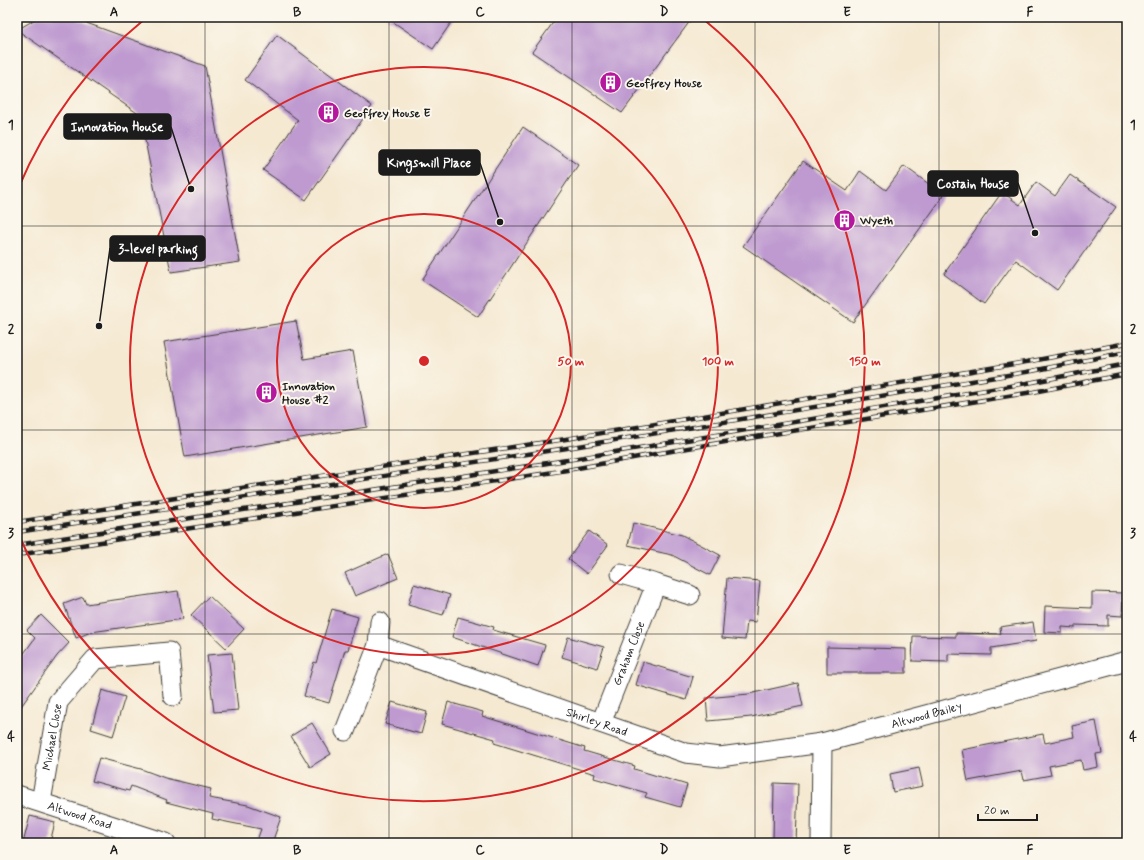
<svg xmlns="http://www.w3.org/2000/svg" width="1144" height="860" viewBox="0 0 1144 860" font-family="Mynerve,sans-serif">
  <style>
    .building { fill: #be9ad0 }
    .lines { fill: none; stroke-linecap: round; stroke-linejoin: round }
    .street-casing { stroke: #3d3b37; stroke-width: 21 }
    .street { stroke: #fff; stroke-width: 19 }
    .rail-casing { stroke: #1c1c1c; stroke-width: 4.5 }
    .rail { stroke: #fbf7ec; stroke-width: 3; stroke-dasharray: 9; stroke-linecap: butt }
    .grid { fill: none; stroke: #1c1c1c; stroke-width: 1; stroke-opacity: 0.55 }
    .ring { fill: none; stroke: #d62828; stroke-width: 2 }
    .labels { text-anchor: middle; stroke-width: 4; stroke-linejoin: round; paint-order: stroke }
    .poi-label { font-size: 12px; font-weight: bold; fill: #1c1c1c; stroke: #fbf7ec; text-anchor: start }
    .street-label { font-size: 12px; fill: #1c1c1c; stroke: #fbf7ec }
    .centre { fill: #d62828; stroke: #fbf7ec; stroke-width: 2 }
    .ring-label { font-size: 12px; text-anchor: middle; font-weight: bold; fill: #d62828; stroke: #fbf7ec; stroke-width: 4; stroke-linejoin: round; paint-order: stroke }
    .leader { fill: none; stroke: #1c1c1c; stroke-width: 1.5 }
    .callout-dot { fill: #1c1c1c; stroke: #fbf7ec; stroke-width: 1.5 }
    .callout { fill: #1c1c1c; stroke: #1c1c1c; stroke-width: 1.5 }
    .callout-label { font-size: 13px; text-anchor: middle; font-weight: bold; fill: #fff }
    .neatline { fill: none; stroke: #1c1c1c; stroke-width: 1.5 }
    .grid-label { font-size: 13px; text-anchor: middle; font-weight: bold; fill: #1c1c1c }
  </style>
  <rect width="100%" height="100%" fill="#fbf7ec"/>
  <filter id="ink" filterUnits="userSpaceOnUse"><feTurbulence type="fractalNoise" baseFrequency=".025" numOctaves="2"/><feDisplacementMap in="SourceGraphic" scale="8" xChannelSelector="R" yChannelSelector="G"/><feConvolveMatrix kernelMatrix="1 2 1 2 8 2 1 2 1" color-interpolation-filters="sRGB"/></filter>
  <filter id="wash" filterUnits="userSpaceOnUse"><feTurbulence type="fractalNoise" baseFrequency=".012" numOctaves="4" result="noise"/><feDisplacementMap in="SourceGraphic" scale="16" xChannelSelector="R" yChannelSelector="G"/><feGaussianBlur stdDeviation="0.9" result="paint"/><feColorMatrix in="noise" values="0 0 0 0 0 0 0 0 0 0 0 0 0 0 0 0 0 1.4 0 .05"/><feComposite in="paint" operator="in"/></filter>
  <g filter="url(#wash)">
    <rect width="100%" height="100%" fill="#f5e9d2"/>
    <g id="blocks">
      <g class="building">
        <path d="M39 17H70L205 66 240 262 171 272 140 115 17 30Z"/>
        <path d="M386 17H455L433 49Z"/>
        <path d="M557 17H693L622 113 532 52Z"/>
        <path d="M277 35 372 106 306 200 263 170 298 120 245 80Z"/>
        <path d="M523 127 578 165 478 317 422 280Z"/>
        <path d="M803 161 847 191 860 171 886 190 904 166 944 195 853 322 743 246Z"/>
        <path d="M1070 175 1116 207 1057 290 1016 260 984 304 944 274 1002 192 1020 205 1036 182 1055 196Z"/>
        <path d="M296 321 304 359 353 351 367 427 185 457 164 342Z"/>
        <path d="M633 523 682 535 720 555 710 575 672 555 628 545Z"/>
        <path d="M589 531 608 545 587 574 568 559Z"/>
        <path d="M388 554 398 578 355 596 345 573Z"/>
        <path d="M727 578 760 581 756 622 747 621 745 640 722 638Z"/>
        <path d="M414 584 450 595 443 615 408 605Z"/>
        <path d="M178 591 183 619 91 632 76 638 64 604 83 597 86 604Z"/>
        <path d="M1092 592 1123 593 1122 616 1108 615V626L1075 625V628L1062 627V633L1044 632 1045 606 1092 608Z"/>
        <path d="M209 596 244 629 226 648 191 615Z"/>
        <path d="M332 609 358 617 348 650H345L329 703 304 696 314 662 316 663Z"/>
        <path d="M41 615 69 643 57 656 17 712V663L35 638 27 630Z"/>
        <path d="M458 617 494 627 493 630 545 645 538 666 452 637Z"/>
        <path d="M1033 622 1036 641 991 648V655L948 654V662L912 661 913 636 956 637V633L1001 634 1000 627Z"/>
        <path d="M568 637 604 647 597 668 562 657Z"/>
        <path d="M827 647 906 649V673H827Z"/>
        <path d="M232 653 238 710 214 712 207 655Z"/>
        <path d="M643 662 693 677 686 700 636 685Z"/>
        <path d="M798 683 803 706 751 717 708 721 706 698 749 694Z"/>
        <path d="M102 690 125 697 113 736 91 729Z"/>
        <path d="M392 702 427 712 421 734 385 724Z"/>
        <path d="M448 702 483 712 482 716 585 748 584 751 635 766 634 769 687 785 680 807 645 797 647 793 594 778 595 774 494 743 495 739 442 724Z"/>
        <path d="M1096 721 1102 753 1096 754 1098 767 1083 770 1081 760 1049 766 1051 775 1024 780 1022 771 968 781 962 750 1043 734 1045 743 1074 737 1072 726Z"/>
        <path d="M312 723 331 754 310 767 291 736Z"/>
        <path d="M99 758 141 769 165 778 211 789 209 798 248 805 281 817 272 843H256L261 829 212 819 213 814 166 802 167 800 131 786 129 791 92 781Z"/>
        <path d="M919 768 923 786 893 792 890 774Z"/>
        <path d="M774 783 798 784 796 843H773Z"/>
        <path d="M30 816 55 822 50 843H23Z"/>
      </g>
    </g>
  </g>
  <g filter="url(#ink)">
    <use href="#blocks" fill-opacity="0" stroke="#3d3b37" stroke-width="1"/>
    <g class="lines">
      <defs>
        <g id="street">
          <path d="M621 574 656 584"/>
          <path d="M378 645 380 622"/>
          <path id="s1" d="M601 723 656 584 690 595"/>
          <path id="s2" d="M345 731 378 645 686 753 720 757 822 743"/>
          <path id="s3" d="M17 795 166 843"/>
          <path id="s4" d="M41 802 58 702 95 659 169 652 173 696"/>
          <path id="s5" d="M821 843 822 743 1127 661"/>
        </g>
      </defs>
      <use href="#street" class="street-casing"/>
      <use href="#street" class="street"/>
      <defs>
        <g id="rail">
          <path d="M17 522 566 439 1032 361 1127 343"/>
          <path d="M17 532 567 448 1032 371 1127 352"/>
          <path d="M17 545 567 460 1033 382 1127 364"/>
          <path d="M17 555 567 470 688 448 1033 392 1127 374"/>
        </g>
      </defs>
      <use href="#rail" class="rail-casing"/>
      <use href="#rail" class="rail"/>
    </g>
  </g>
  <path class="grid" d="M205 17V843M389 17V843M572 17V843M755 17V843M939 17V843M17 226H1127M17 430H1127M17 634H1127"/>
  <g class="ring">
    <circle cx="424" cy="361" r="147"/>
    <circle cx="424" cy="361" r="294"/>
    <path d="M18 189A441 441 0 0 1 146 18M702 18A441 441 0 1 1 18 533"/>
  </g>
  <defs>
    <symbol id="building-disc" viewBox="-11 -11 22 22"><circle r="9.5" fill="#b5179e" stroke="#fbf7ec"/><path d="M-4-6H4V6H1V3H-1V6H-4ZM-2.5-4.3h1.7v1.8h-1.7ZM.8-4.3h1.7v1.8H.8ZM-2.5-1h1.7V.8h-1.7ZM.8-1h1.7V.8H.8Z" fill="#fff"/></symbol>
  </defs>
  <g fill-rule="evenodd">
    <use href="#building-disc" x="598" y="70" width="25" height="25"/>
    <use href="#building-disc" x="316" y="100" width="25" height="25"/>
    <use href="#building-disc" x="832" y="208" width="25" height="25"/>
    <use href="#building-disc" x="254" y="380" width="25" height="25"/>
  </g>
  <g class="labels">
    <g class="poi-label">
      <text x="626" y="87">Geoffrey House</text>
      <text x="344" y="117">Geoffrey House E</text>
      <text x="860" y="224">Wyeth</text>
      <text x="282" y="390">Innovation<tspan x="282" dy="14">House #2</tspan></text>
    </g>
    <g class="street-label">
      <text dy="4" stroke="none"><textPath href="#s1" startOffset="75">Graham Close</textPath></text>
      <text dy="4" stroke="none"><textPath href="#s5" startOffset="208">Altwood Bailey</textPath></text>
      <text dy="4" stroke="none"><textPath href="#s2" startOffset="324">Shirley Road</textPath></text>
      <text dy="4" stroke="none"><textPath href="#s4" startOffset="66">Michael Close</textPath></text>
      <text dy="4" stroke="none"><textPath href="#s3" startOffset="66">Altwood Road</textPath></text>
    </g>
  </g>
  <circle cx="424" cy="361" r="6" class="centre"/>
  <g class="ring-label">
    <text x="571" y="365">50 m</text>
    <text x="718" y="365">100 m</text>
    <text x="865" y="365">150 m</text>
  </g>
  <path class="leader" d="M191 189L171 127M500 222L480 163M1035 233L1018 183M99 326L110 248"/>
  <g class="callout-dot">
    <circle cx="191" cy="189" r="4"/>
    <circle cx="500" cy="222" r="4"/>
    <circle cx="1035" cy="233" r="4"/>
    <circle cx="99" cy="326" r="4"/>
  </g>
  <g class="callout">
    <rect x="64" y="114" width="107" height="25" rx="4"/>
    <rect x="379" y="150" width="101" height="25" rx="4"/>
    <rect x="928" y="171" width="90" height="25" rx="4"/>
    <rect x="110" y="236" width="95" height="25" rx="4"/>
  </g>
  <g class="callout-label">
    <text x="117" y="131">Innovation House</text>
    <text x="429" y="167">Kingsmill Place</text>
    <text x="973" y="188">Costain House</text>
    <text x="158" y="253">3-level parking</text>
  </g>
  <rect width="1144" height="860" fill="none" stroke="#fbf7ec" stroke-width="44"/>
  <path d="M978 814v6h59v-6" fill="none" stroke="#1c1c1c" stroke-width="2"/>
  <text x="984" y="814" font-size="12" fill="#1c1c1c" stroke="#fbf7ec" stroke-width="3" paint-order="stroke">20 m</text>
  <rect x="22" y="22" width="1100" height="816" class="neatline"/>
  <g class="grid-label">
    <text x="114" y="16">A</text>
    <text x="297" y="16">B</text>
    <text x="480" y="16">C</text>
    <text x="664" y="16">D</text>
    <text x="847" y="16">E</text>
    <text x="1030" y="16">F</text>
    <text x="11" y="129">1</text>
    <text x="1133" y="129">1</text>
    <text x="11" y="333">2</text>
    <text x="1133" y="333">2</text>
    <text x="11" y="537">3</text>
    <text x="1133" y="537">3</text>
    <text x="11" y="741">4</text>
    <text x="1133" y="741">4</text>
    <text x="114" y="854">A</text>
    <text x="297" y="854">B</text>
    <text x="480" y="854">C</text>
    <text x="664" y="854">D</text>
    <text x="847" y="854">E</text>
    <text x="1030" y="854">F</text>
  </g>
</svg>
